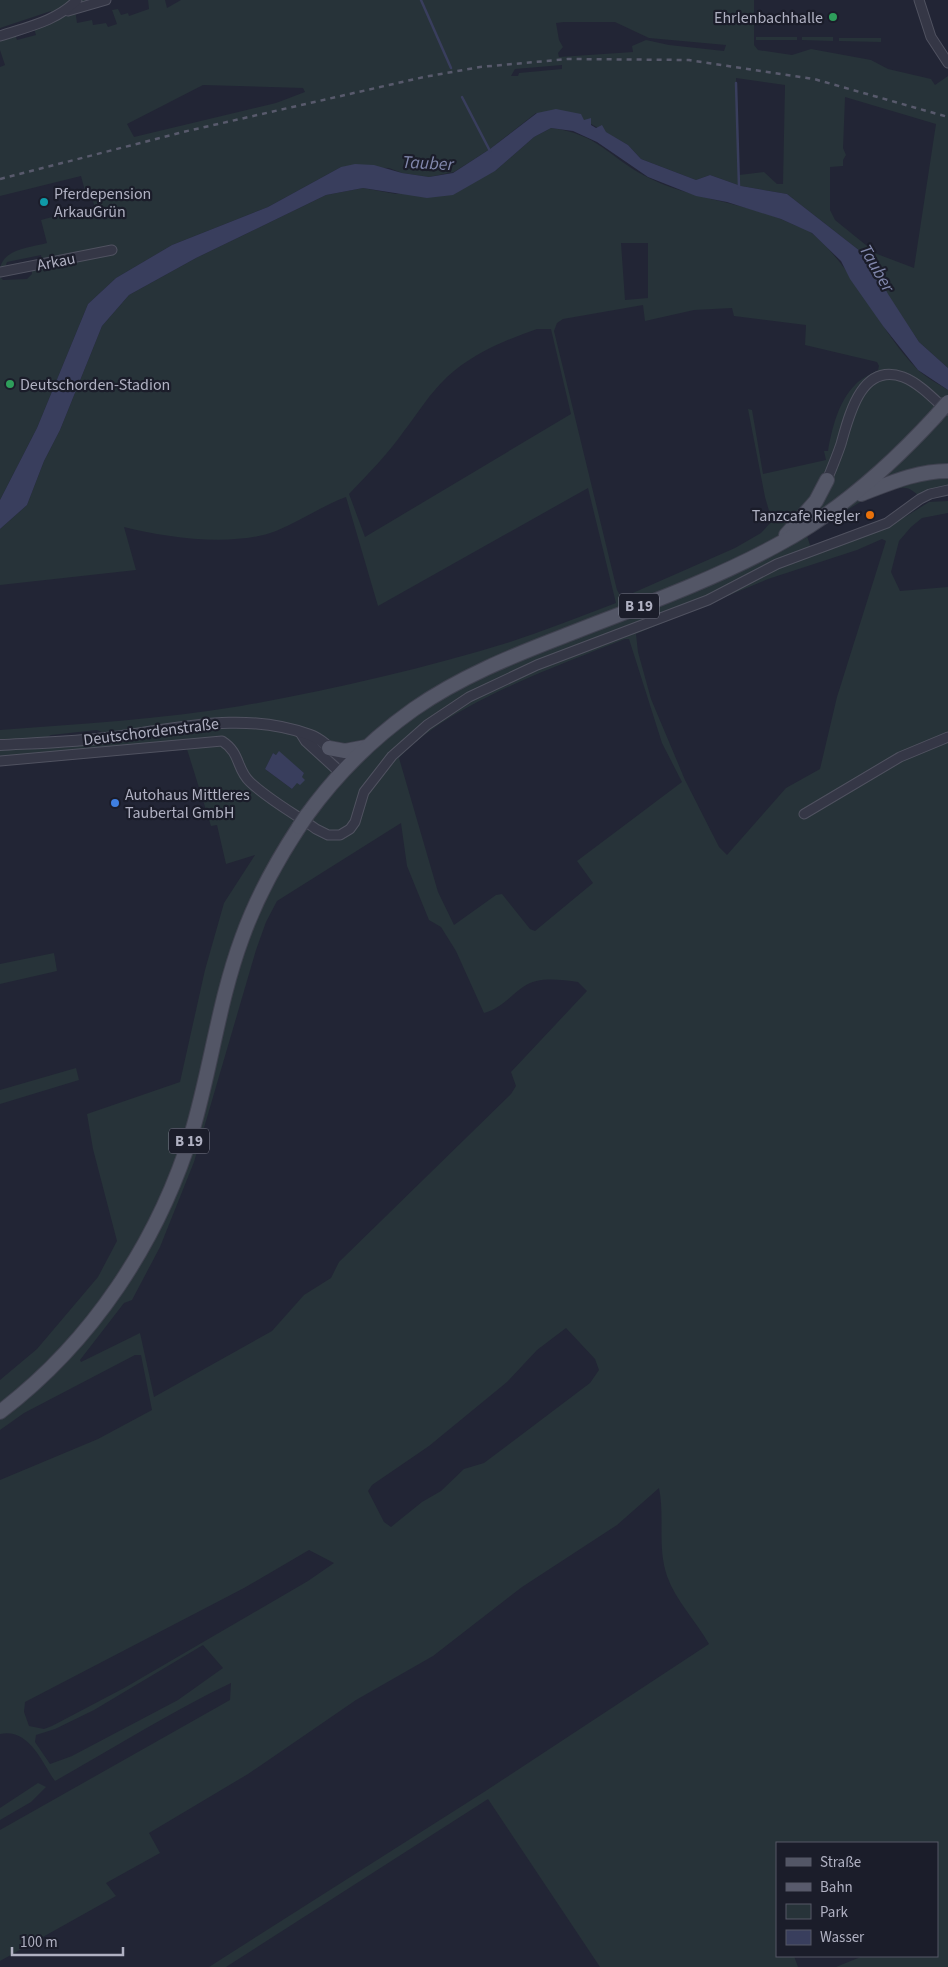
<svg xmlns="http://www.w3.org/2000/svg" width="948" height="1967" viewBox="0 0 948 1967" font-family="'Source Sans 3',sans-serif">
  <style>
    .green { fill: #273339; fill-rule: evenodd }
    .water { fill: #393e5d }
    .lines { fill: none; stroke-linecap: round; stroke-linejoin: round }
    .stream { stroke: #393e5d; stroke-width: 2.5 }
    .minor-casing { stroke: #505260; stroke-width: 11 }
    .tertiary-casing { stroke: #505260; stroke-width: 12 }
    .primary-casing { stroke: #3f414f; stroke-width: 16 }
    .minor { stroke: #353746; stroke-width: 9 }
    .tertiary { stroke: #353746; stroke-width: 10 }
    .primary { stroke: #535666; stroke-width: 14 }
    .rail { stroke: #585a6c; stroke-width: 2.5; stroke-dasharray: 5 5; stroke-linecap: butt }
    .primary-bridge-casing { stroke: #3f414f; stroke-width: 16; stroke-linecap: butt }
    .primary-bridge { stroke: #535666; stroke-width: 14 }
    .leisure-dot { fill: #2e9e5b; stroke: #1b1d2a; stroke-width: 2 }
    .culture-dot { fill: #0f9aa8; stroke: #1b1d2a; stroke-width: 2 }
    .food-dot { fill: #e8710a; stroke: #1b1d2a; stroke-width: 2 }
    .shop-dot { fill: #3f7fe0; stroke: #1b1d2a; stroke-width: 2 }
    .labels { text-anchor: middle; stroke-width: 4.5; stroke-linejoin: round; paint-order: stroke }
    .shield { fill: #1b1d2a; stroke: #838594; stroke-width: 1 }
    .shield-label { font-size: 15px; font-weight: bold; fill: #b0b1c2 }
    .poi-label { font-size: 16px; fill: #b0b1c2; stroke: #1b1d2a; text-anchor: start }
    .street-label { font-size: 16px; fill: #b0b1c2; stroke: #1b1d2a }
    .water-label { font-size: 18px; font-style: italic; fill: #8288ad; stroke: #1b1d2a }
  </style>
  <rect width="100%" height="100%" fill="#222535"/>
  <g class="green">
    <path d="M0 0H101L75 9 77 23 92 20 93 25 106 23 108 27 117 24 112 10 118 9 121 15 128 13 129 16 149 9 148 0H165L167 8 181 0H754V45L758 50 792 55 811 49 871 60 888 69 931 79 935 85 948 76V368L919 342 887 294 869 258 787 194 741 186 710 175 696 180 641 159 628 145 584 120 536 113 490 149 454 172 429 177 402 173 389 168 341 167 268 207 172 245 116 278 88 304 37 428 0 500V277L3 280 27 279 32 274V269L43 263 41 255 7 262 4 271 0 272C0 249 29 248 47 243L41 220 89 207 92 217 97 216 90 190 85 191 81 176 0 196V67L5 65 0 50V36L14 31 17 40 36 35 33 25 48 20 51 11 0 28ZM564 22H615L649 38 726 45 724 51 669 45 646 40 632 46 633 52 559 57 558 53 563 47 559 40 556 23ZM562 65V69L519 73 518 76H511L515 69ZM736 78 785 85 783 184H777L764 172 739 175ZM203 85 303 88 305 92 276 103 134 137 127 124ZM845 97 936 124 914 268 877 254 835 220 830 210V167L843 166V160L846 155 843 148Z"/>
    <rect x="756" y="37" width="41" height="3"/>
    <path d="M802 37H833V41L802 40Z"/>
    <path d="M839 38H881V42L839 41Z"/>
    <path d="M551 128C599 134 608 157 647 177 692 200 745 202 790 223 798 227 808 229 814 235 856 271 878 329 917 369 925 377 938 384 948 390V490L919 496C914 492 909 487 902 488 872 488 833 521 807 536L812 551 850 539 914 503 905 517 929 502 948 501V513L922 518 911 527 899 541 891 572 900 591 948 587V1967H836L863 1956H937V1843H777V1956H794L798 1967H600L488 1799 226 1967H209L484 1792 709 1644C696 1621 676 1601 667 1576 657 1547 665 1517 659 1488L617 1525 522 1587 433 1656 356 1700 248 1774 149 1833 160 1853 106 1883 116 1896 0 1961V1830L230 1700 231 1683C170 1712 114 1748 55 1781 41 1761 29 1728 0 1734V1480L98 1439 152 1410 141 1355H135L24 1413 0 1430V1380L37 1349 98 1277 117 1241 93 1149 87 1114 180 1082 205 970 224 903 255 855 226 864 217 825 211 826 186 746 0 761V730C80 724 162 719 241 706 331 690 422 669 510 642 546 630 581 616 616 603L588 488 378 606 346 497C322 506 300 521 276 531 235 547 167 538 124 527L136 570 0 585V529L27 505 44 461 60 430 102 326 129 295 196 258 326 195 363 188 396 194 495 171 534 137ZM621 243H648V298L625 300ZM643 305 645 321 694 310 732 308 734 316 806 325 805 345 877 362 879 366 878 370C870 375 861 378 855 385 838 402 832 429 828 451H824L826 460 763 474 752 410 748 409 765 497 772 521 761 533 735 548 626 596 620 595 617 590 554 331 557 323 563 319ZM537 329H551L571 414 365 537 349 494C368 474 388 454 404 431 418 413 430 393 447 377 472 354 505 340 537 329ZM882 539 886 541 837 697 820 769 786 788 727 855 719 847 685 780 651 699 638 652 636 634 768 579 857 550ZM625 639H629L662 743 682 782 577 861 593 883 535 931 530 929 502 894 496 895 454 925 438 892 399 758C448 704 557 666 625 639ZM97 730 111 736 38 742 51 735ZM301 733 351 751 341 773ZM279 752 304 773 292 789 265 769 273 753 276 755ZM401 823 407 866 429 920 441 927 456 951 484 1013C501 1008 509 997 523 987 539 976 560 980 578 982L587 991 511 1072 516 1086 511 1094 339 1262 331 1278 304 1295 272 1331 154 1397 140 1333 81 1362 80 1360 124 1303 132 1300 160 1247 194 1162 256 950 266 922 277 901ZM566 1328 595 1359 599 1370 590 1383 484 1463 464 1469 441 1491 422 1502 391 1527 384 1522 368 1491 372 1485 429 1446 507 1382 537 1350ZM309 1550 334 1563 308 1581 126 1687 52 1726 44 1729 29 1726 24 1712 25 1702 244 1588ZM203 1645 223 1668 178 1700 72 1756 50 1764 35 1742 36 1735 55 1729 94 1710Z"/>
    <path d="M54 953 57 971 0 984V964Z"/>
    <path d="M76 1068 79 1080 0 1104V1090Z"/>
    <path d="M38 1783 46 1787 31 1802 0 1820V1808Z"/>
  </g>
  <g class="water">
    <path d="M556 109 581 114 584 120 591 118V125L596 128 602 125 606 132 628 145 641 159 696 180 710 175 741 186 787 194 869 258 888 294 919 342 948 368V390L918 370 883 326 850 279 841 261 812 233 781 219 727 202 696 196 648 177 597 142 573 131 551 128 534 137 495 171 453 195 427 198 363 188 326 195 196 258 129 295 102 326 60 430 44 461 27 505 0 529V500L37 428 88 304 116 278 172 245 268 207 341 167 355 164 374 165 402 173 429 177 453 173 490 149 537 113Z"/>
    <path d="M279 751 304 773 302 777 305 780 300 785 297 783 292 789 265 769 273 753 276 755Z"/>
  </g>
  <g class="lines">
    <g class="stream">
      <path d="M421 0 451 68"/>
      <path d="M736 83 739 187"/>
      <path d="M462 97 490 151"/>
    </g>
    <defs>
      <g id="minor">
        <path d="M919 0 931 37 948 63"/>
        <path d="M68 11 106 0"/>
        <path d="M0 36C27 27 57 21 77 0"/>
        <path d="M0 272 112 250"/>
        <path d="M827 480C832 468 837 456 841 444 849 416 861 362 903 377 919 383 934 399 946 410"/>
        <path d="M0 761 222 741C241 753 236 769 250 782 269 800 295 814 316 829L328 835H340L350 829 355 822 364 792 392 756 427 725 469 697 537 665 708 600 777 564 887 523 920 499 930 494 948 490"/>
        <path d="M804 814 900 757 948 737"/>
      </g>
      <g id="tertiary">
        <path d="M301 733 306 741 341 773"/>
        <path d="M0 745C38 743 76 742 114 737 181 728 245 711 310 735 324 740 337 755 349 765"/>
      </g>
      <g id="primary">
        <path d="M861 494C890 483 917 471 948 471"/>
        <path d="M786 535 816 501 827 480"/>
        <path d="M329 748 345 751 366 747"/>
        <path d="M307 815C336 775 373 738 414 709 460 677 512 656 564 636 635 608 709 582 777 545 838 513 889 467 935 417"/>
        <path d="M0 1412C92 1342 158 1242 192 1132 211 1068 219 1000 242 938 256 899 276 862 299 827"/>
      </g>
    </defs>
    <use href="#minor" class="minor-casing"/>
    <use href="#tertiary" class="tertiary-casing"/>
    <use href="#primary" class="primary-casing"/>
    <use href="#minor" class="minor"/>
    <use href="#tertiary" class="tertiary"/>
    <use href="#primary" class="primary"/>
    <path class="rail" d="M0 179 183 132 424 77 480 67 568 59 689 60 814 79 948 117"/>
    <defs>
      <g id="primary-bridge">
        <path d="M935 417 948 402"/>
        <path d="M299 827 307 815"/>
      </g>
    </defs>
    <use href="#primary-bridge" class="primary-bridge-casing"/>
    <use href="#primary-bridge" class="primary-bridge"/>
  </g>
  <g class="leisure-dot">
    <circle cx="833" cy="17" r="5"/>
    <circle cx="10" cy="384" r="5"/>
  </g>
  <circle class="culture-dot" cx="44" cy="202" r="5"/>
  <circle class="food-dot" cx="870" cy="515" r="5"/>
  <circle class="shop-dot" cx="115" cy="803" r="5"/>
  <g class="labels">
    <g class="shield">
      <rect x="619" y="593.5" width="40" height="25" rx="4"/>
      <rect x="169" y="1128.5" width="40" height="25" rx="4"/>
    </g>
    <g class="shield-label">
      <text x="639" y="611">B 19</text>
      <text x="189" y="1146">B 19</text>
    </g>
    <g class="poi-label">
      <text x="823" y="23" text-anchor="end">Ehrlenbachhalle</text>
      <text x="54" y="199">Pferdepension<tspan x="54" dy="18">ArkauGrün</tspan></text>
      <text x="20" y="390">Deutschorden-Stadion</text>
      <text x="860" y="521" text-anchor="end">Tanzcafe Riegler</text>
      <text x="125" y="800">Autohaus Mittleres<tspan x="125" dy="18">Taubertal GmbH</tspan></text>
    </g>
    <g class="street-label">
      <text transform="translate(56 261) rotate(-11)" y="6">Arkau</text>
      <text transform="translate(151 731) rotate(-7)" y="6">Deutschordenstraße</text>
    </g>
    <g class="water-label">
      <text transform="translate(428 163) rotate(3)" y="6">Tauber</text>
      <text transform="translate(877 268) rotate(60)" y="6">Tauber</text>
    </g>
  </g>
  <rect x="776" y="1842" width="162" height="115" fill="#1b1d2a" stroke="#575867"/>
  <rect x="786" y="1858" width="25" height="8" fill="#535666" stroke="#575867"/>
  <text x="820" y="1867" font-size="15" fill="#b0b1c2">Straße</text>
  <rect x="786" y="1883" width="25" height="8" fill="#585a6c" stroke="#575867"/>
  <text x="820" y="1892" font-size="15" fill="#b0b1c2">Bahn</text>
  <rect x="786" y="1904" width="25" height="15" fill="#273339" stroke="#575867"/>
  <text x="820" y="1917" font-size="15" fill="#b0b1c2">Park</text>
  <rect x="786" y="1930" width="25" height="15" fill="#393e5d" stroke="#575867"/>
  <text x="820" y="1942" font-size="15" fill="#b0b1c2">Wasser</text>
  <path d="M12 1947v8h111v-8" fill="none" stroke="#b0b1c2" stroke-width="2.5"/>
  <text x="20" y="1947" font-size="15" fill="#b0b1c2" stroke="#1b1d2a" stroke-width="4" paint-order="stroke">100 m</text>
</svg>
